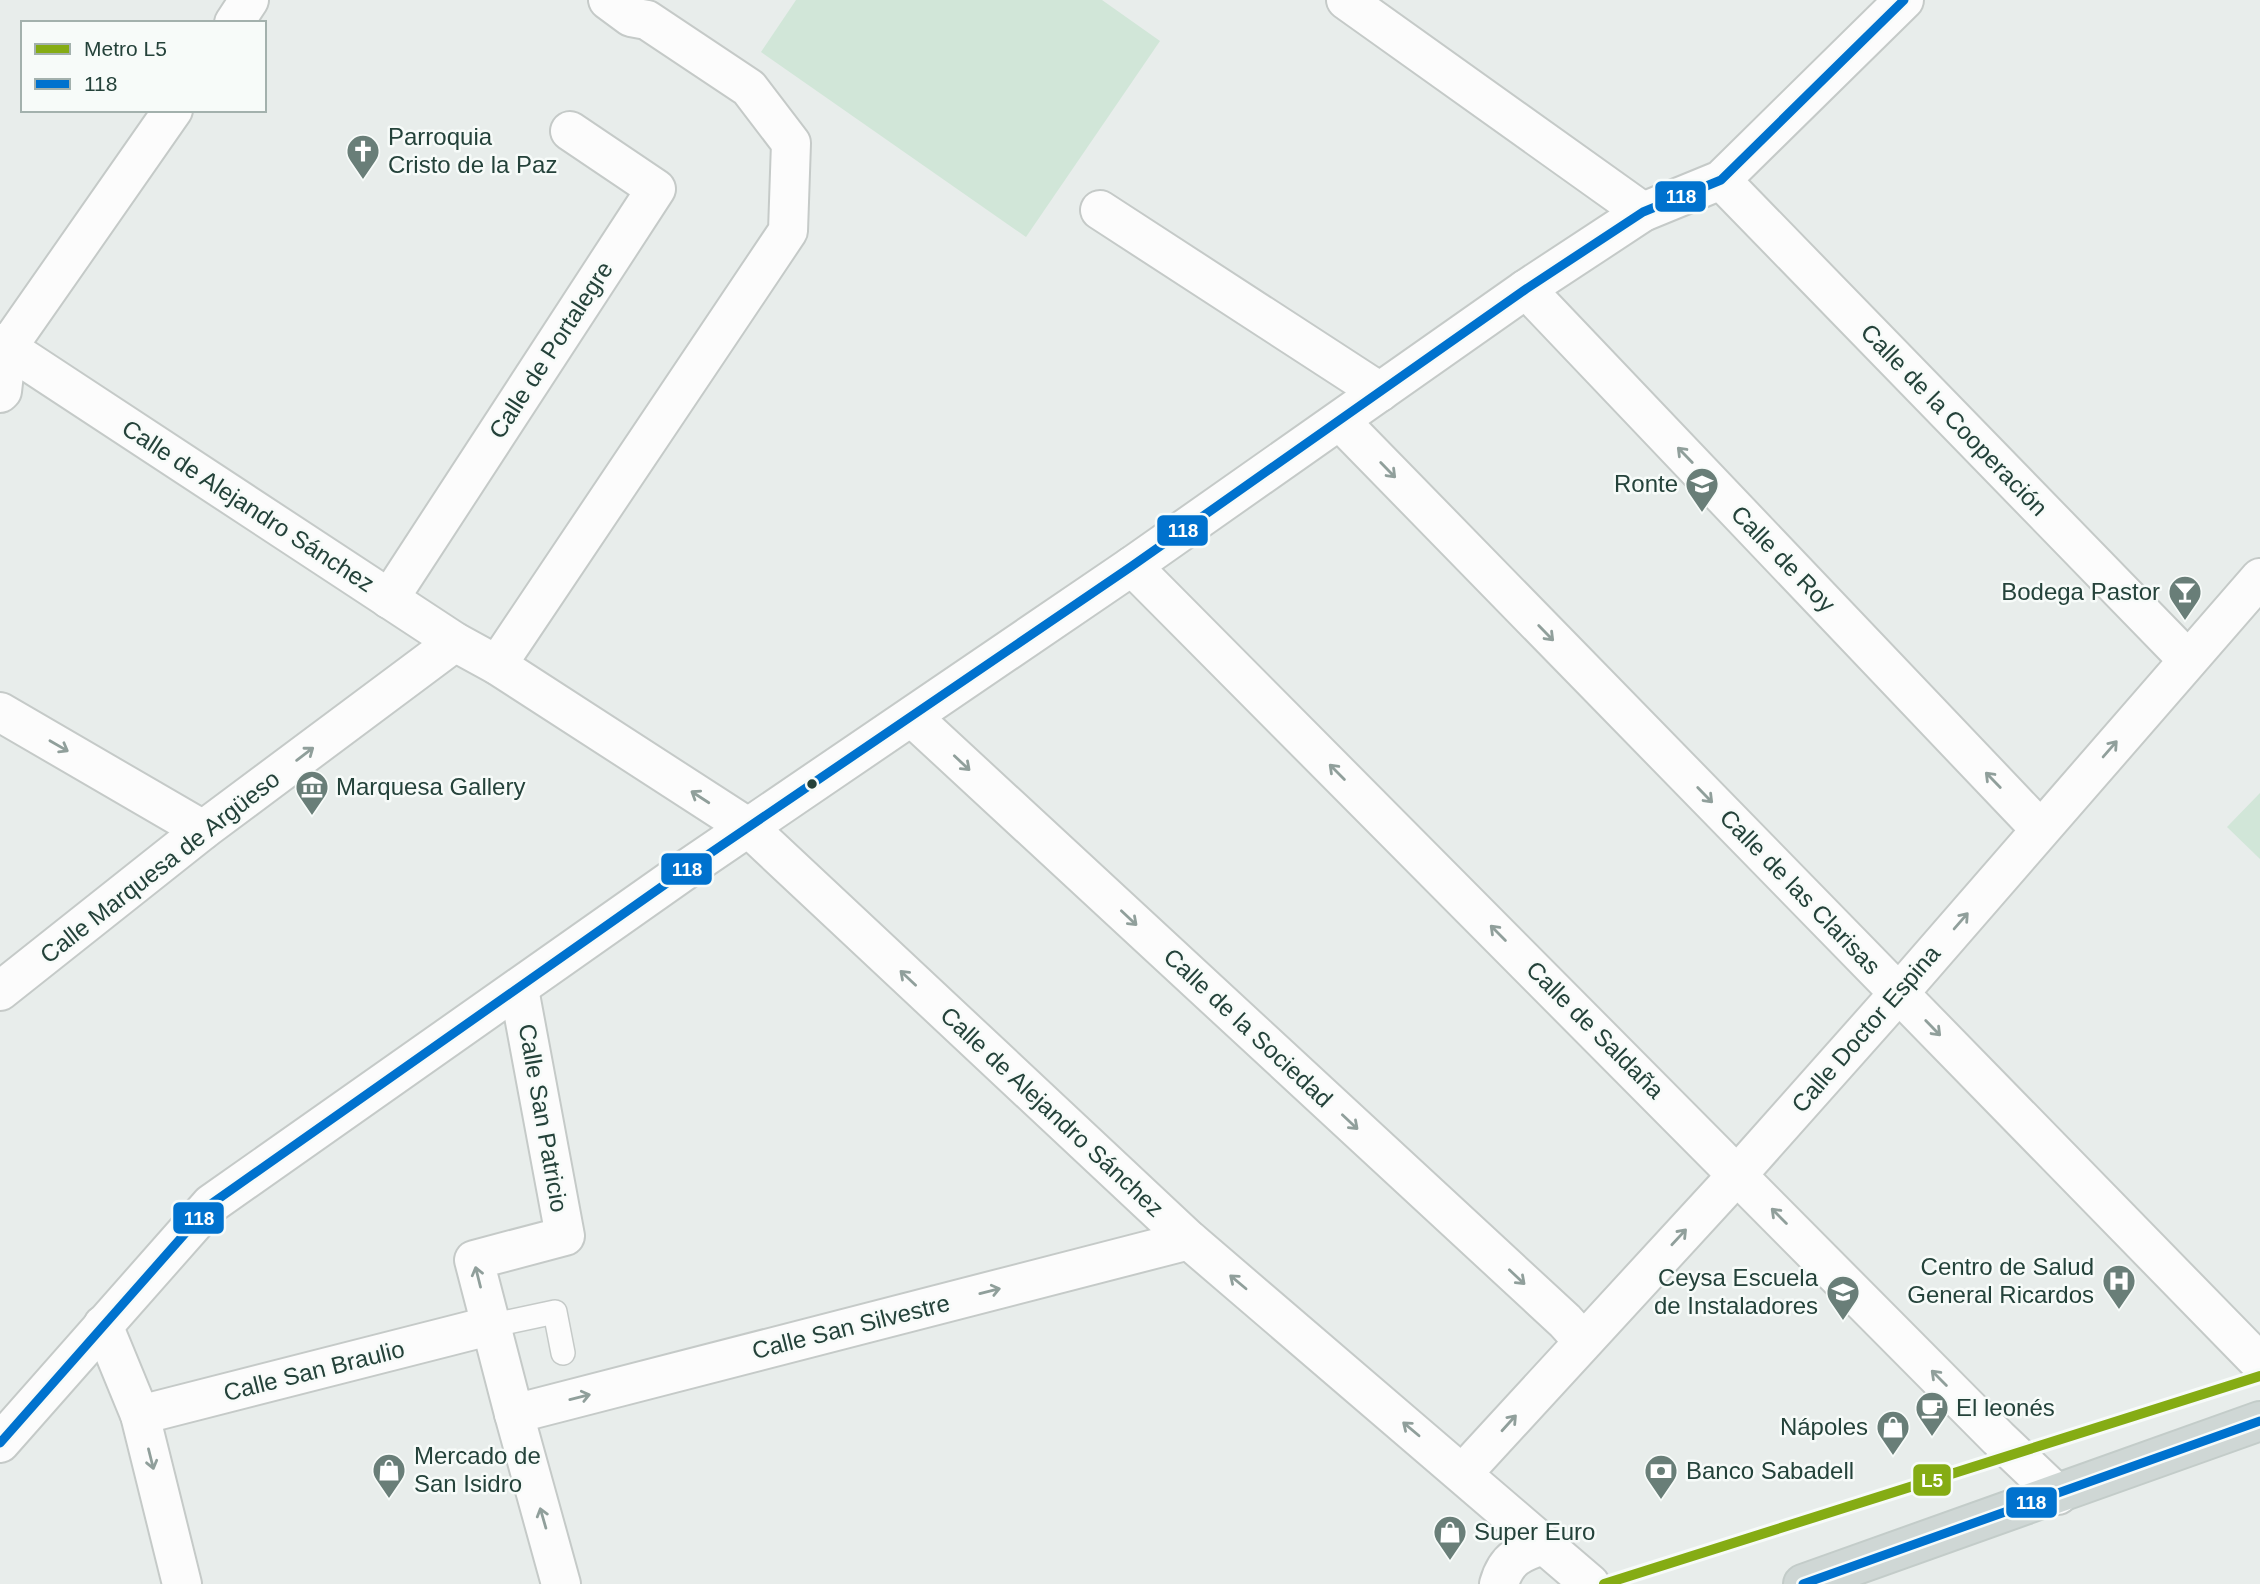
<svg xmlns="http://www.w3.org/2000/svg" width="2260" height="1584" viewBox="0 0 2260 1584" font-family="Helvetica,sans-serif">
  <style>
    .green { fill: #d1e6d8 }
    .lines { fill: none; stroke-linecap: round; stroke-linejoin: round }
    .service-casing { stroke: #c5cac8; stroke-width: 26 }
    .minor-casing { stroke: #c5cac8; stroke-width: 42 }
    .tertiary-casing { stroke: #c5cac8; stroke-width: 42 }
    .primary-casing { stroke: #c3ccc9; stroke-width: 42 }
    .service { stroke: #fcfcfc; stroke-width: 23 }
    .minor { stroke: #fcfcfc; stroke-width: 38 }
    .tertiary { stroke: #fcfcfc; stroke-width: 38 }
    .primary { stroke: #cfd7d5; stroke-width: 38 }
    .bus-1-casing { stroke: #f7fbf9; stroke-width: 14 }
    .bus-1 { stroke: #0072ce; stroke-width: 9 }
    .metro-1-casing { stroke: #f7fbf9; stroke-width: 16 }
    .metro-1 { stroke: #85ac14; stroke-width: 10 }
    .oneway { stroke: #909f9b }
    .bus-dot { fill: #24423a; stroke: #f7fbf9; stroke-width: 2.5 }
    .labels { text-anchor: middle; stroke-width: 5; stroke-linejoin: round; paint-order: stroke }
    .poi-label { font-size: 24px; fill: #24423a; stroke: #f7fbf9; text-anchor: start }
    .street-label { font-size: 24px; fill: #24423a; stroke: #f7fbf9 }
    .line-badge { stroke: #f7fbf9; stroke-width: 2.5 }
    .badge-label { font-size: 19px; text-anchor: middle; font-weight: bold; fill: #fff }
  </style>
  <rect width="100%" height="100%" fill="#e8edeb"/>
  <g class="green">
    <path d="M796 0H1102L1160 41 1026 237 761 52Z"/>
    <path d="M2260 793V859L2227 827Z"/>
  </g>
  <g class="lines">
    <defs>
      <path id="service" d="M489 1326 555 1312 563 1353"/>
      <g id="minor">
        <path d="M1346 0 1643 212"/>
        <path d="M234 23 249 0"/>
        <path d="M1721 180 2187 659"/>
        <path d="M1100 210 1380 392"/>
        <path d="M1526 289 2040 829"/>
        <path d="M0 343 455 642 497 665 749 828 1189 1240 1590 1584"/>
        <path d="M0 356 7 348 173 110"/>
        <path d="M0 393 2 391 7 348"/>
        <path d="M1340 421 2260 1363"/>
        <path d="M1132 566 1998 1438 2058 1495"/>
        <path d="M389 599 656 189 570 131"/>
        <path d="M497 665 788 231 791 143 749 88 647 20 631 17 608 0"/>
        <path d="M0 712 203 830"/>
        <path d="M912 717 1565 1321 1583 1341"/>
        <path d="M519 989 565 1236 474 1260 514 1414 1189 1240"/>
        <path d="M0 991 203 830 455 642"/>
        <path d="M103 1325 140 1415 182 1584"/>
        <path d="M140 1415 489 1326"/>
        <path d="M1463 1473 1738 1174 1899 993 2260 578"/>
        <path d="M1499 1584C1506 1559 1520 1552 1544 1545"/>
      </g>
      <g id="tertiary">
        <path d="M514 1414 561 1584"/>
        <path d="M0 1443 211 1204 684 871 1132 566 1526 289 1643 212 1721 180 1904 0"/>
      </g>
      <path id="primary" d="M1803 1584 2260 1421"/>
    </defs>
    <use href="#service" class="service-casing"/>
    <use href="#minor" class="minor-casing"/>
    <use href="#tertiary" class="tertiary-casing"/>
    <use href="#primary" class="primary-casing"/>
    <use href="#service" class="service"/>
    <use href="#minor" class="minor"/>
    <use href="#tertiary" class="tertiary"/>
    <use href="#primary" class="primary"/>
    <defs>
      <g id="bus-1">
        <path d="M0 1443 211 1204 684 871 1132 566 1526 289 1643 212 1721 180 1904 0"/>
        <path d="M1803 1584 2260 1421"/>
      </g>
    </defs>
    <use href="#bus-1" class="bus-1-casing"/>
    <use href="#bus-1" class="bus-1"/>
    <defs>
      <path id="metro-1" d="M1604 1584 2260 1376"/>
    </defs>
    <use href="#metro-1" class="metro-1-casing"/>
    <use href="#metro-1" class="metro-1"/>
  </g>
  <defs><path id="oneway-shaft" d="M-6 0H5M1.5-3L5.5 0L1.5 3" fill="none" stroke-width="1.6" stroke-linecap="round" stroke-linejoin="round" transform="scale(1.75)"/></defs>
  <g class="oneway">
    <use href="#oneway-shaft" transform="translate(1685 455) rotate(-134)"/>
    <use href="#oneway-shaft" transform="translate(1388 470) rotate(46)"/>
    <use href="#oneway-shaft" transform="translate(1546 633) rotate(46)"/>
    <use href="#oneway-shaft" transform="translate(59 746) rotate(30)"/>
    <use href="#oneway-shaft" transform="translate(2110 749) rotate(-49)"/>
    <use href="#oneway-shaft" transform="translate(305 754) rotate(-37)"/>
    <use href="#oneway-shaft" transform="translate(962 763) rotate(43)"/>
    <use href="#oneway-shaft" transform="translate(1337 772) rotate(-135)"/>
    <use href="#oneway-shaft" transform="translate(1993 780) rotate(-134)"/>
    <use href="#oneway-shaft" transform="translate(1705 795) rotate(46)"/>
    <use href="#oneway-shaft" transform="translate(700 797) rotate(-147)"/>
    <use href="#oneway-shaft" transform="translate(1129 918) rotate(43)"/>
    <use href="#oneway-shaft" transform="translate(1961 921) rotate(-49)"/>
    <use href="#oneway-shaft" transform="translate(1498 933) rotate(-135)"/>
    <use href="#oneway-shaft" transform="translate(908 978) rotate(-137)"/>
    <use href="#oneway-shaft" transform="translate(1933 1028) rotate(46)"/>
    <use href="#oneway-shaft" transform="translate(1350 1122) rotate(43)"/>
    <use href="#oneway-shaft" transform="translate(1779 1216) rotate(-135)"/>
    <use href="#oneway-shaft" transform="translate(1679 1237) rotate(-47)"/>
    <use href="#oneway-shaft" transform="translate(478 1277) rotate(-104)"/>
    <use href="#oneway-shaft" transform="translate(1517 1277) rotate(43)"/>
    <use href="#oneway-shaft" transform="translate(1238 1282) rotate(-140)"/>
    <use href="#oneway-shaft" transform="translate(990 1291) rotate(-14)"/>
    <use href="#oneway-shaft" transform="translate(1939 1378) rotate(-135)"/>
    <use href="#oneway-shaft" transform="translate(580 1397) rotate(-14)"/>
    <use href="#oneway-shaft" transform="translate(1509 1423) rotate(-48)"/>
    <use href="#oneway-shaft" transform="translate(1411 1429) rotate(-140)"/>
    <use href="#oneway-shaft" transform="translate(151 1459) rotate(76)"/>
    <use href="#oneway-shaft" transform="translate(543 1518) rotate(-106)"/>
  </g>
  <defs>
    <symbol id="church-pin" viewBox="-11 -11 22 30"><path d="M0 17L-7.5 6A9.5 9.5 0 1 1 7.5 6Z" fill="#697e78" stroke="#f7fbf9"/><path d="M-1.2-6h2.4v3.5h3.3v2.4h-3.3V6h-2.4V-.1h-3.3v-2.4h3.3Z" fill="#fff"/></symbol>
    <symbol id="school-pin" viewBox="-11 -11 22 30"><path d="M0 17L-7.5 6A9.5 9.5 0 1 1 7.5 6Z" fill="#697e78" stroke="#f7fbf9"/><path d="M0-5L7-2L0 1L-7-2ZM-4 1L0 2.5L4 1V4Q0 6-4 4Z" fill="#fff"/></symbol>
    <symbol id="bar-pin" viewBox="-11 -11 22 30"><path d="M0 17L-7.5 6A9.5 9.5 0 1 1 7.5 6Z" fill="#697e78" stroke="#f7fbf9"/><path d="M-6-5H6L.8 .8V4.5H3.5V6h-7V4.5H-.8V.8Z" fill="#fff"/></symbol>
    <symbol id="museum-pin" viewBox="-11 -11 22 30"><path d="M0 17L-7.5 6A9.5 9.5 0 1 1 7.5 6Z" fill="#697e78" stroke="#f7fbf9"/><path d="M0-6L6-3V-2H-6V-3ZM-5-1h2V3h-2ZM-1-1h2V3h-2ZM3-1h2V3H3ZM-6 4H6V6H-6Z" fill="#fff"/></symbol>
    <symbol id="hospital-pin" viewBox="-11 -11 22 30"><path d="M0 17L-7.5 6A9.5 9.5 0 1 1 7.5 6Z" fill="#697e78" stroke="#f7fbf9"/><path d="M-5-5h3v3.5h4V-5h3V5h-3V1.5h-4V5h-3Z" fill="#fff"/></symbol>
    <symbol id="cafe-pin" viewBox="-11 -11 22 30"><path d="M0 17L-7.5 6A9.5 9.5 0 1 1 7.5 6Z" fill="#697e78" stroke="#f7fbf9"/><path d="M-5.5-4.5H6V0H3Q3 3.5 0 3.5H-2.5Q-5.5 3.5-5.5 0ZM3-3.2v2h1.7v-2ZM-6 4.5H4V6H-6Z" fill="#fff"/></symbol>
    <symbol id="shop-pin" viewBox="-11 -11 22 30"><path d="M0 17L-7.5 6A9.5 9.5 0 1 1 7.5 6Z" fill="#697e78" stroke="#f7fbf9"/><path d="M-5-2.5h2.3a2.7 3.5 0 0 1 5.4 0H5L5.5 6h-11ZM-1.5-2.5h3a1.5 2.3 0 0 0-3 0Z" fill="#fff"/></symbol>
    <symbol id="bank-pin" viewBox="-11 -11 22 30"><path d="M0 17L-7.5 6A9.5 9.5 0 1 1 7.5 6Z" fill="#697e78" stroke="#f7fbf9"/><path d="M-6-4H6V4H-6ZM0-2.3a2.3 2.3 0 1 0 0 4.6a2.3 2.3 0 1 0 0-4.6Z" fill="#fff"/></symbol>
  </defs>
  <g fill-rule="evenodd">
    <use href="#church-pin" x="344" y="132" width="38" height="52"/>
    <use href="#school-pin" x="1683" y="465" width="38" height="52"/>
    <use href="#bar-pin" x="2166" y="573" width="38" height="52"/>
    <use href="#museum-pin" x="293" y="768" width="38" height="52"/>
    <use href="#hospital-pin" x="2100" y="1262" width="38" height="52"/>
    <use href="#school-pin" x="1824" y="1273" width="38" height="52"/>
    <use href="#cafe-pin" x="1913" y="1389" width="38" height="52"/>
    <use href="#shop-pin" x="1874" y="1408" width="38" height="52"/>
    <use href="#shop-pin" x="370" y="1451" width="38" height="52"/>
    <use href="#bank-pin" x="1642" y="1452" width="38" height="52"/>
    <use href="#shop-pin" x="1431" y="1513" width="38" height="52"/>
  </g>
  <circle class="bus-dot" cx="812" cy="784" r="6"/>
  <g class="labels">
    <g class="poi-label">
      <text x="388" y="145">Parroquia<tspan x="388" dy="28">Cristo de la Paz</tspan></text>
      <text x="1678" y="492" text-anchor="end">Ronte</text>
      <text x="2160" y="600" text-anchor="end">Bodega Pastor</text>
      <text x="336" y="795">Marquesa Gallery</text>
      <text x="2094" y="1275" text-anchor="end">Centro de Salud<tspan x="2094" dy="28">General Ricardos</tspan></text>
      <text x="1818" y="1286" text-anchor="end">Ceysa Escuela<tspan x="1818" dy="28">de Instaladores</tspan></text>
      <text x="1956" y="1416">El leonés</text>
      <text x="1868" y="1435" text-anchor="end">Nápoles</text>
      <text x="414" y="1464">Mercado de<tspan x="414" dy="28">San Isidro</tspan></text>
      <text x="1686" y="1479">Banco Sabadell</text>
      <text x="1474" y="1540">Super Euro</text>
    </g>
    <g class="street-label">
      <text transform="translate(551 350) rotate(-57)" y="8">Calle de Portalegre</text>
      <text transform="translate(1954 420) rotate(46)" y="8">Calle de la Cooperación</text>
      <text transform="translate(248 506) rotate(33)" y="8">Calle de Alejandro Sánchez</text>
      <text transform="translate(1783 559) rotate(46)" y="8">Calle de Roy</text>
      <text transform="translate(160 867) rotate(-38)" y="8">Calle Marquesa de Argüeso</text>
      <text transform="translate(1800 892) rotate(46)" y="8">Calle de las Clarisas</text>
      <text transform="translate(1248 1028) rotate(43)" y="8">Calle de la Sociedad</text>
      <text transform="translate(1866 1029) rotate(-49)" y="8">Calle Doctor Espina</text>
      <text transform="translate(1595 1030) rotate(45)" y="8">Calle de Saldaña</text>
      <text transform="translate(1052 1112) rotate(43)" y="8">Calle de Alejandro Sánchez</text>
      <text transform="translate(543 1118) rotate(80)" y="8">Calle San Patricio</text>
      <text transform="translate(851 1327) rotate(-14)" y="8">Calle San Silvestre</text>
      <text transform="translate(314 1371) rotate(-14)" y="8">Calle San Braulio</text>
    </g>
  </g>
  <g class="line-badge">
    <rect x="1654" y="180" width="53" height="33" rx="7" fill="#0072ce"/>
    <rect x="1156" y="514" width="53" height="33" rx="7" fill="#0072ce"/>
    <rect x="660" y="852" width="53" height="34" rx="7" fill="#0072ce"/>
    <rect x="172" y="1201" width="53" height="34" rx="7" fill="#0072ce"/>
    <rect x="1912" y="1463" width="40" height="34" rx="7" fill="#85ac14"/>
    <rect x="2005" y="1486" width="53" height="33" rx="7" fill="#0072ce"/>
  </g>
  <g class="badge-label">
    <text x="1681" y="203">118</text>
    <text x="1183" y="537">118</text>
    <text x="687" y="876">118</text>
    <text x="199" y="1225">118</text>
    <text x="1932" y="1487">L5</text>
    <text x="2031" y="1509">118</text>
  </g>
  <rect x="21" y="21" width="245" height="91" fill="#f7fbf9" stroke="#a3b1ad" stroke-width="2"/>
  <rect x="35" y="44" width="35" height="10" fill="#85ac14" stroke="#a3b1ad" stroke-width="2"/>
  <text x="84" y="56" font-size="21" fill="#24423a">Metro L5</text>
  <rect x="35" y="79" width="35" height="10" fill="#0072ce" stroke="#a3b1ad" stroke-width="2"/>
  <text x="84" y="91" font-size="21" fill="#24423a">118</text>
</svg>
